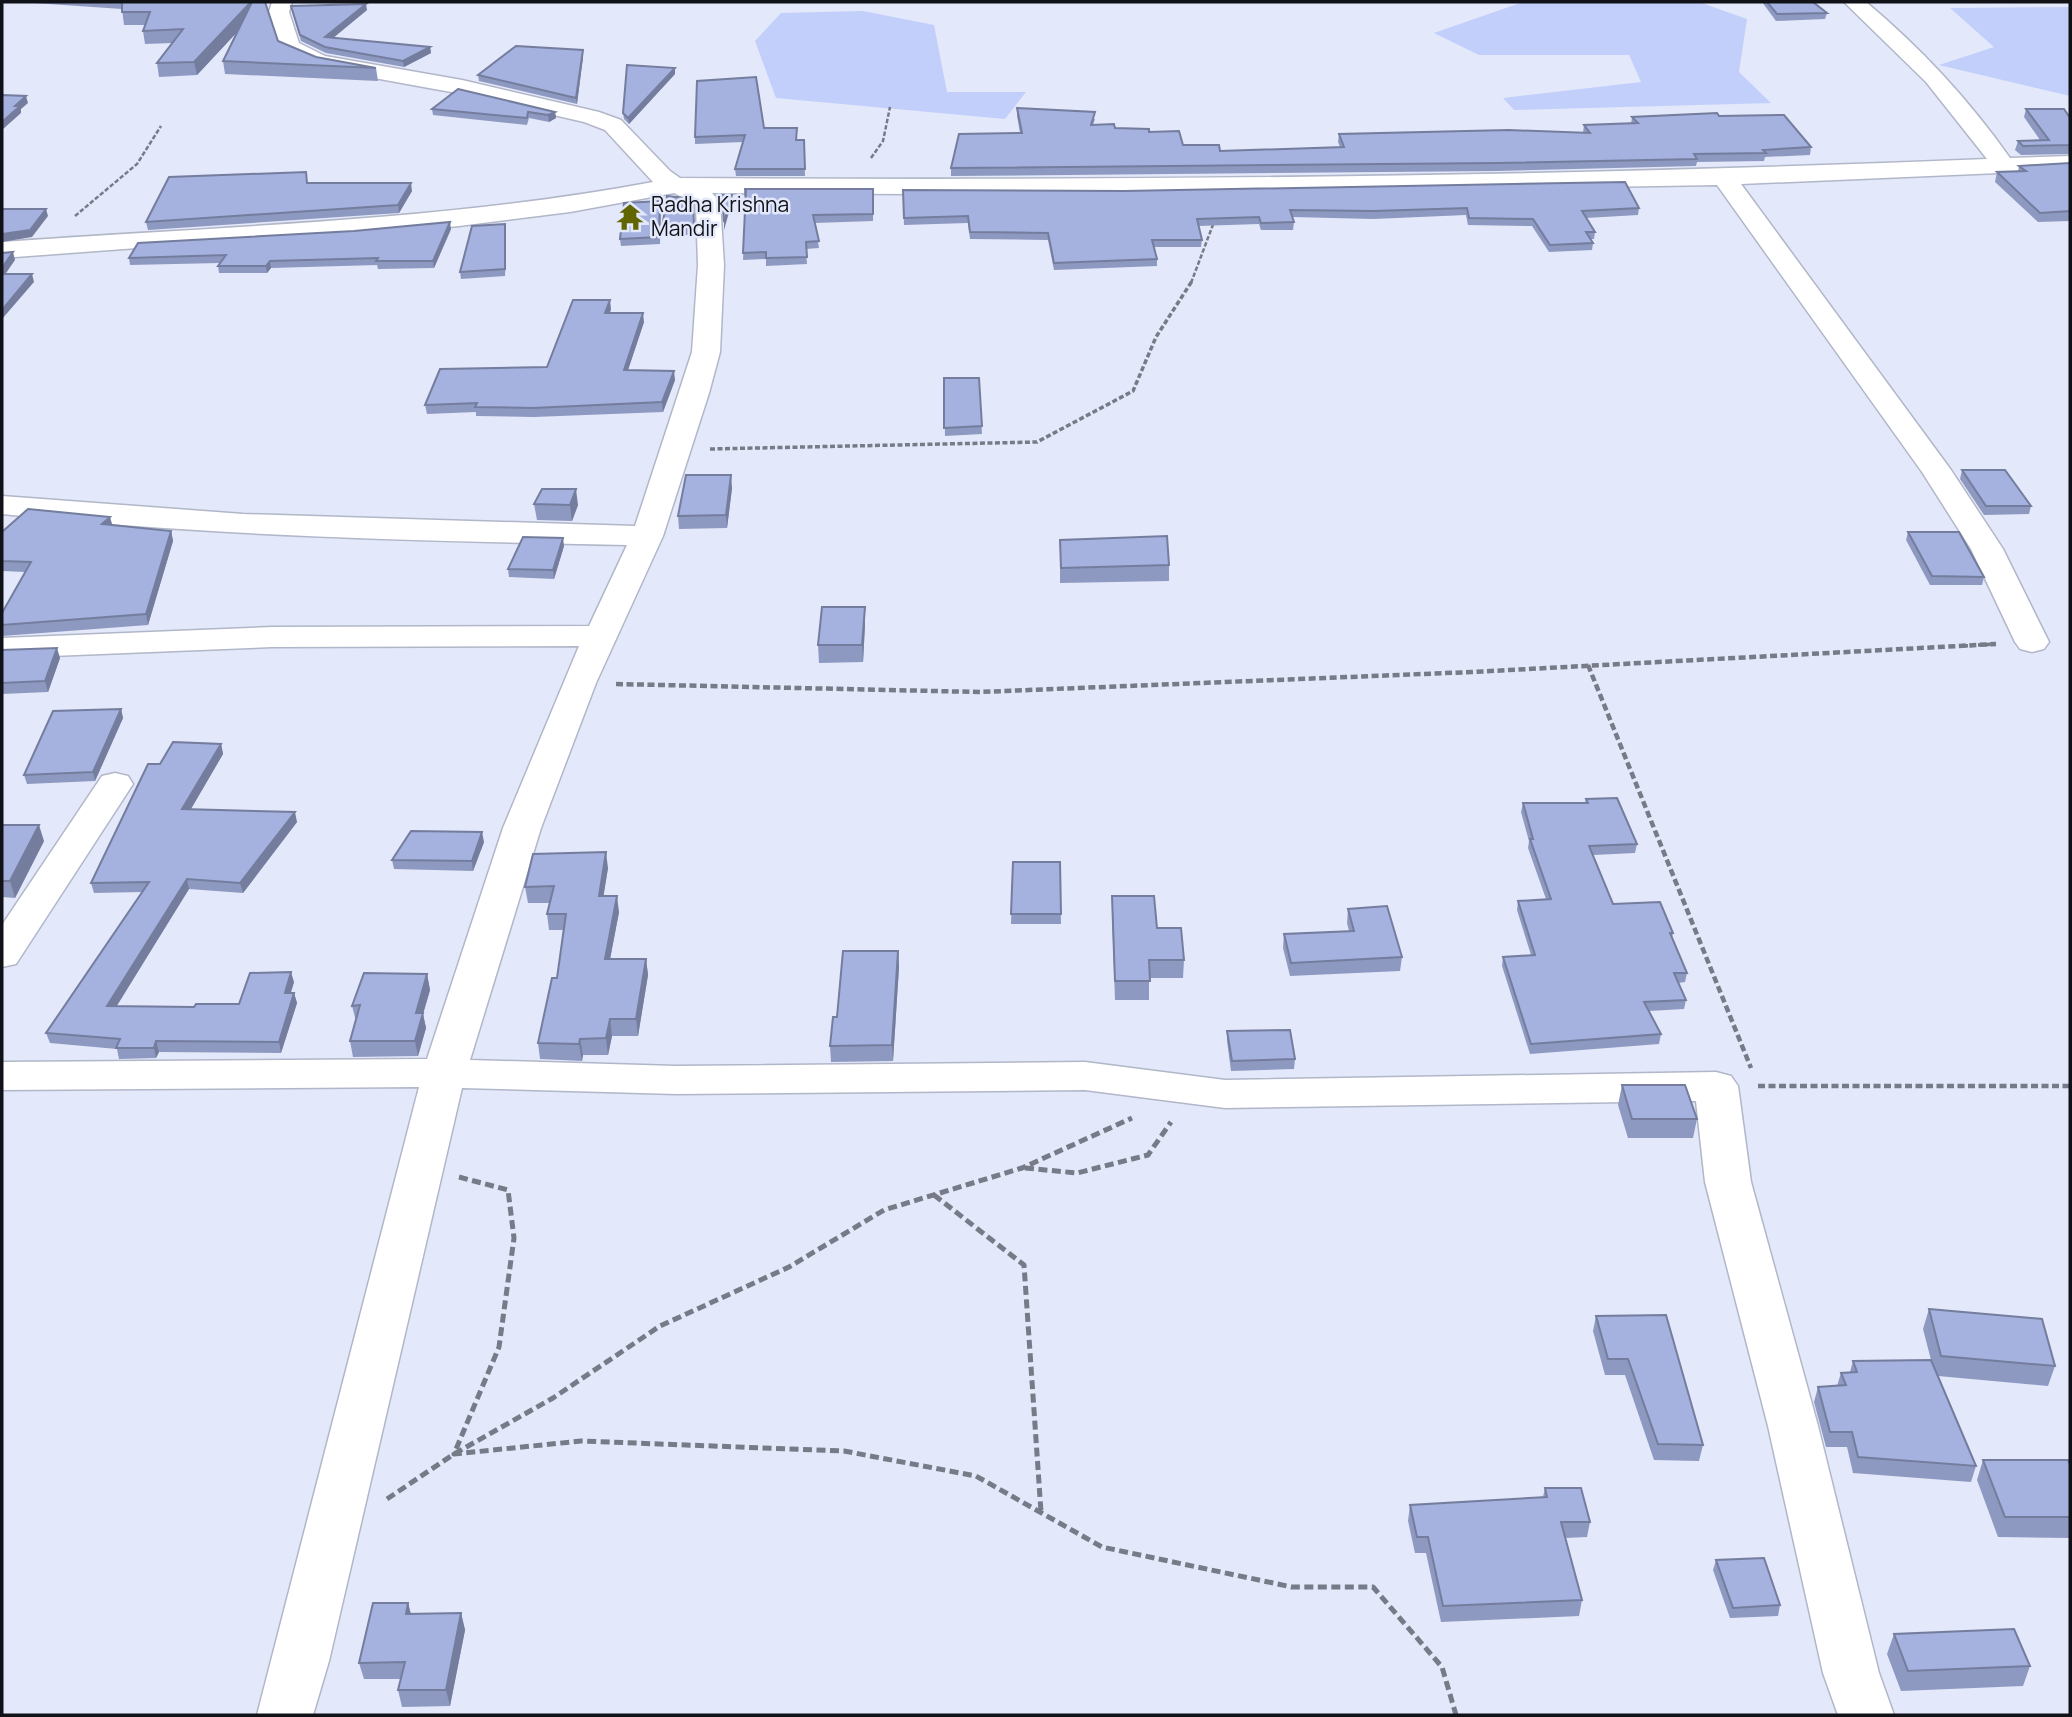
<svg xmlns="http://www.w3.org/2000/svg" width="2072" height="1717" viewBox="0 0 2072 1717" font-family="Manrope,sans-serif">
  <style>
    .green { fill: #c2cffb }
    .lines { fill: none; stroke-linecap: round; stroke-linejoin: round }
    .minor-casing { stroke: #b1b7c8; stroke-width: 3 }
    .path-far3 { stroke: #777b87; stroke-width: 2.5; stroke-dasharray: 4.5 2; stroke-linecap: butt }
    .path-far2 { stroke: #777b87; stroke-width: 3.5; stroke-dasharray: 5 2.5; stroke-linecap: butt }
    .path-far1 { stroke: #777b87; stroke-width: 4.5; stroke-dasharray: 7 3.5; stroke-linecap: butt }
    .path { stroke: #777b87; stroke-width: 5; stroke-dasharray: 9 4.5; stroke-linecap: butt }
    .minor { fill: #fff; fill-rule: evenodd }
    .wall { fill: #8e99c1 }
    .shaded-wall { fill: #747d9d }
    .building { fill: #a5b2e0; stroke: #747d9d; stroke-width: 2 }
    .labels { text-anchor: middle; stroke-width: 5; stroke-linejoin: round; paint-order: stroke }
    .far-poi-label { font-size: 21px; fill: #101218; stroke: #e3e8fa; text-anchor: start }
  </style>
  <rect width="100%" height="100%" fill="#e3e8fa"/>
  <g class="green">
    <path d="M1523 2H1699L1747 19 1739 72 1771 103 1514 110 1503 98 1641 82 1629 55H1479L1434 33Z"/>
    <path d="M2070 7V96L1939 65 1994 47 1950 8Z"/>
    <path d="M863 11 934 25 947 92H1026L1005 119 776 98 755 41 781 13Z"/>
  </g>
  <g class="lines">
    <defs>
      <g id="minor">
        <path d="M272 2H292L289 12 299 43 325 56 462 80 599 112 621 120 670 171 680 178C1116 181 1551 177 1987 159L1926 82 1844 2H1866C1921 48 1969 100 2010 158L2070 156V170L1741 184 1951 470 2003 549 2049 642 2044 649 2032 652 2020 649 2015 642 1971 549 1922 472 1717 185 1124 195 712 193 720 202 724 265 720 352 709 393 663 536 596 683 541 828 470 1060 676 1066 1085 1062 1225 1080 1716 1072 1731 1076 1738 1086 1751 1182 1818 1426 1879 1673 1894 1715H1838L1823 1673 1768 1426 1705 1182 1696 1101 1225 1108 1085 1090 676 1094 462 1088 329 1661 313 1715H257L419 1087 2 1090V1062L427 1059 503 828 579 646 272 647 2 658V638L272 627 589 626 627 545C418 541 209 536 2 514V496L243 514 635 526 692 352 698 265 696 204 674 193 570 212 459 226 355 236 232 241 2 258V242C220 226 439 222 653 182L605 130 584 122 462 94 319 68 281 52 269 12Z"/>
        <path d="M115 773 128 776 133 784 16 964 2 967V925L102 776Z"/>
      </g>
    </defs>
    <use href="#minor" class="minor-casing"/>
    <g class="path-far3">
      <path d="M871 158 883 141 890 107"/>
      <path d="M75 216 137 164 161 126"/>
      <path d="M1191 283 1214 222"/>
    </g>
    <g class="path-far2">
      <path d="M710 449 1037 442 1133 391 1156 337 1192 281"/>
      <path d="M1963 646 1996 644"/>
    </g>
    <g class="path-far1">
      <path d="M1588 665 1751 1068"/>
      <path d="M616 684 980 692 1472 672 1996 644"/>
      <path d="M1758 1086H2070"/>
    </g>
    <g class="path">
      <path d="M1025 1168 1077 1173 1148 1155 1171 1122"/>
      <path d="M459 1177 508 1190 514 1238 499 1347 454 1454 581 1441 844 1451 976 1476 1102 1547 1292 1587H1373L1442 1667 1456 1715"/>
      <path d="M934 1195 1024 1265 1041 1512"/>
      <path d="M387 1499 454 1454 553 1398 660 1326 789 1267 884 1210 1022 1168 1132 1118"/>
    </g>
    <use href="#minor" class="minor"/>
  </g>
  <g class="wall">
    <path d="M19 2H265L278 41 316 57 376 68 378 81 225 74 223 61 236 33 197 75 159 77 157 63 172 43 145 44 143 31 145 25H124L122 9Z"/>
    <path d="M1762 2H1813L1827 13 1825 19 1776 21Z"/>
    <path d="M291 6 367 10 332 38 430 47 431 53 404 67 326 53 301 41Z"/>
    <path d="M583 50V57L577 104 479 81 478 75Z"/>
    <path d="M675 74 629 124 624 119 623 113Z"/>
    <path d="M1017 108 1095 119 1093 125 1149 132 1183 145 1220 151 1340 147 1338 142 1339 134 1583 133 1584 125 1631 124 1632 117 1719 116 1811 147 1810 155 1765 157 1764 161 1697 162 1696 166 1497 171 951 176V168L1020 133 1017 116Z"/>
    <path d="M432 109 555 112 556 118 549 122 529 118 527 125 433 115Z"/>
    <path d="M2026 109 2070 118V154L2021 155 2015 150 2018 141 2040 140 2024 117Z"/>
    <path d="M764 128H797V140H804L805 176H736L735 169 743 142 695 144V137Z"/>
    <path d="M2070 163V221L2038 222 1995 182 1997 172H2018L2019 166Z"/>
    <path d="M308 183 412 191 399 213 148 230 146 222Z"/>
    <path d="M744 189H873V221L815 223 819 248 806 249 807 264 766 266V259L743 260 746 196H744Z"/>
    <path d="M903 190 1639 208 1638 215 1586 218 1595 232 1594 239H1590L1593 243 1592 250 1549 252 1532 226 1468 225 1466 215 1373 219 1292 217 1294 222 1293 230H1261L1259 224 1198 226 1202 240 1201 247H1154L1157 259V266L1054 270 1048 240 970 239 968 223 904 225Z"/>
    <path d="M693 199 694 235H663L662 228Z"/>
    <path d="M661 209 660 244 621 246 620 239Z"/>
    <path d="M505 224 506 231 505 276 461 279 460 272Z"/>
    <path d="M451 229 434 268 378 269 377 265 271 268 267 273H219L218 266 220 263 130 265 129 258Z"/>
    <path d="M611 309 610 313 644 322 628 370 675 380 663 412 534 417 476 416V412L427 414 425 405 547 367Z"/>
    <path d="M944 378H979L982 434 945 436Z"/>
    <path d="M1962 470 2031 506 2029 514 1984 515 1960 479Z"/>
    <path d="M732 488 727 528 679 529 678 516Z"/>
    <path d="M534 504 578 505 572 521 537 520Z"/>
    <path d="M113 525 171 531 173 541 148 625 2 636V613L25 572 2 571V532Z"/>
    <path d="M1908 532 1984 577 1982 585H1930L1906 540Z"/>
    <path d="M1060 540 1169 565V581L1060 583Z"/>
    <path d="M564 546 554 579 509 577 508 569Z"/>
    <path d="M865 607V624L863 662 819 663 818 645Z"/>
    <path d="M2 650 60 658 48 692 2 694Z"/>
    <path d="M121 709 123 718 95 781 27 784 24 775Z"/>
    <path d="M221 744 223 754 191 809 297 822 243 893 189 889 116 1006 194 1007 239 1004 294 982 291 993H294L297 1003 281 1053 159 1052 156 1058 119 1059 117 1049 50 1043 46 1033 142 892 94 893 91 883 160 764Z"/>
    <path d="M1586 799 1637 844 1635 853 1593 855 1613 904 1673 933 1672 938 1687 973 1685 982 1678 983 1686 1000 1684 1009 1649 1011 1661 1034 1659 1044 1530 1054 1502 966 1503 957 1531 955 1517 910 1518 901 1546 899 1528 848 1529 841 1521 812 1523 803H1585Z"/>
    <path d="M2 825 44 841 15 898 2 897Z"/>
    <path d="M484 842 473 871 394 869 392 860Z"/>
    <path d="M1013 862H1060L1061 924H1011Z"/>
    <path d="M608 868 603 896 619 912 610 959H646L648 975 638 1036H612L608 1055H583L582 1061 540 1059 538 1043 557 978 563 930H549L547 914 550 903H528L525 887Z"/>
    <path d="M1112 896 1157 928 1184 960 1183 978H1149V1000H1115L1112 915Z"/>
    <path d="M1348 909 1402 957 1400 971 1290 976 1283 948 1284 934 1349 931 1347 923Z"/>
    <path d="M898 951 899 967 893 1061 831 1062 830 1046 837 1017Z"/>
    <path d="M427 974 430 990 423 1014 426 1028 418 1056 353 1057 350 1041 356 1021 352 1006Z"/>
    <path d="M1227 1031 1295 1059 1294 1069 1231 1071 1227 1041Z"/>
    <path d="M1622 1085 1697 1119 1693 1138H1628L1618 1105Z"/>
    <path d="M1929 1309 2055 1366 2048 1386 1938 1376 1976 1466 1971 1482 1853 1473 1847 1447H1826L1814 1402 1818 1387 1837 1386 1841 1373 1850 1372 1853 1361 1931 1360 1923 1329Z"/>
    <path d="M1596 1316 1703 1445 1699 1461 1654 1460 1625 1375H1605L1593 1331Z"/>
    <path d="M1983 1460 2070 1465V1538L1998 1537 1977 1480Z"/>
    <path d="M1545 1488 1590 1522 1587 1537 1565 1538 1582 1600 1579 1616 1441 1622 1426 1553H1415L1408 1521 1410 1505 1543 1497Z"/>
    <path d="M1716 1560 1780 1605 1778 1616 1730 1618 1713 1570Z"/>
    <path d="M408 1603 411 1614 461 1613 465 1630 450 1706 402 1707 398 1690 401 1679H364L359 1663Z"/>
    <path d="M1894 1634 2030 1666 2023 1686 1901 1691 1887 1654Z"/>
  </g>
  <g class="shaded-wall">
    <path d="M244 2H254L256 12 197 75 194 62Z"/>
    <path d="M366 4 367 10 326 44 325 37Z"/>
    <path d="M430 47 431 53 404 67 403 61Z"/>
    <path d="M583 50V57L577 104 576 98Z"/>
    <path d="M675 68V74L629 124 628 118Z"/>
    <path d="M26 96 28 103 21 109V113L2 130V122L15 106Z"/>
    <path d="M555 112 556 118 549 122 548 115Z"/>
    <path d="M411 183 412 191 399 213 398 205Z"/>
    <path d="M732 195V202L724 230V222Z"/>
    <path d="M46 209 48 216 32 237 2 242V234Z"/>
    <path d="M450 222 451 229 434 268 433 261Z"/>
    <path d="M505 224 506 231 505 276Z"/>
    <path d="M13 252 15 260 2 279V268Z"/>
    <path d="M270 261 271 268 267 273 266 266Z"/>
    <path d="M32 274 34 282 2 319V310Z"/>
    <path d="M610 300 611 309 606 322 605 313Z"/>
    <path d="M643 313 644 322 625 379 624 370Z"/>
    <path d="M674 371 675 380 663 412 662 402Z"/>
    <path d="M731 475 732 488 727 528 726 515Z"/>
    <path d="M576 489 578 505 572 521 570 505Z"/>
    <path d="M110 517 113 527 102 524Z"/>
    <path d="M171 531 173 541 148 625 146 614Z"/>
    <path d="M563 538 564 546 554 579 553 570Z"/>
    <path d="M865 607V624L863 662 862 645Z"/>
    <path d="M57 648 60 658 48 692 45 681Z"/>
    <path d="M121 709 123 718 95 781 93 772Z"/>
    <path d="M221 744 223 754 185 819 182 809Z"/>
    <path d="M295 812 297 822 243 893 240 883Z"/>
    <path d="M39 825 44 841 15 898 10 881Z"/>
    <path d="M482 832 484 842 473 871 472 861Z"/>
    <path d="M606 852 608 868 601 912 599 896Z"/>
    <path d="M187 879 189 889 110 1017 107 1006Z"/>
    <path d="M617 896 619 912 607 975 605 959Z"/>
    <path d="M898 951 899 967 893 1061 892 1045Z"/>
    <path d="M646 959 648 975 638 1036 636 1019Z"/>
    <path d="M291 972 294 982 287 1003 285 993Z"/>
    <path d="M427 974 430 990 423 1014 426 1028 418 1056 415 1041 416 1013Z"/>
    <path d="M294 993 297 1003 281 1053 279 1042Z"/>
    <path d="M610 1019 612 1036 608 1055 606 1038Z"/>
    <path d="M580 1039 583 1055 582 1061 579 1044Z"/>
    <path d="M156 1041 159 1052 156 1058 154 1048Z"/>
    <path d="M408 1603 412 1619 406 1614Z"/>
    <path d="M461 1613 465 1630 450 1706 446 1690Z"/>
  </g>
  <g class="building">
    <path d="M122 2H251L194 62 157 63 183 29 143 31 150 12H122Z"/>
    <path d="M252 2H265L278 41 316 57 376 68 223 61Z"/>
    <path d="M1767 2H1813L1827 13 1777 14Z"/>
    <path d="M366 4 325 37 430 47 403 61 325 47 300 35 291 6Z"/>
    <path d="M516 46 583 50 576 98 478 75Z"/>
    <path d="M627 65 675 68 628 118 623 113Z"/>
    <path d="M756 77 764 128H797L796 140H804L805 169H735L745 135 695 137 697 81Z"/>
    <path d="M458 89 555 112 548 115 528 112 527 118 432 109Z"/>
    <path d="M2 95 26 96 15 106H20L2 122Z"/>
    <path d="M1017 108 1095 112 1091 125 1114 124 1115 128 1149 129V132L1179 131 1183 145H1219L1220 151 1344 147 1339 134 1509 130 1590 133 1584 125 1638 123 1632 117 1717 113 1719 116 1784 115 1811 147 1763 150 1766 153 1694 154 1697 159 1498 163 951 168 959 134 1022 133Z"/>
    <path d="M2026 109H2064L2070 118V145L2023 146 2018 141 2049 140Z"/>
    <path d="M2070 163V211L2040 213 1997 172 2026 171 2019 166Z"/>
    <path d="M306 172 307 183H411L398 205 146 222 169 177Z"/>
    <path d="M1625 182 1639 208 1582 211 1595 232H1586L1593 243 1550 245 1533 219 1469 218 1467 208 1374 211 1290 210 1294 222 1261 223 1259 217 1197 219 1202 240H1152L1157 259 1054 263 1048 233 970 232 968 216 904 218 903 190 1124 191Z"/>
    <path d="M744 189H873V214L813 215 819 241 806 242 807 257 766 258V252L743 253 746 189Z"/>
    <path d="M722 195H732L724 222Z"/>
    <path d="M667 196 693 199 694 227 662 228Z"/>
    <path d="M660 201 659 237 620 239 624 203Z"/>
    <path d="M2 209H46L30 230 2 234Z"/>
    <path d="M450 222 433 261H376L378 258 270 261 266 266H218L226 255 129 258 138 243 354 231Z"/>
    <path d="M505 224V269L460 272 472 226Z"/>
    <path d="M13 252 2 268V253Z"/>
    <path d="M2 274H32L2 310Z"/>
    <path d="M573 300H610L605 313H643L624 370 674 371 662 402 533 408 475 407 477 403 425 405 440 369 547 367Z"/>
    <path d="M944 378H979L982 426 944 428Z"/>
    <path d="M1962 470H2005L2031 506H1986Z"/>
    <path d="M686 475H731L726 515 678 516Z"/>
    <path d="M542 489H576L570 505 534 504Z"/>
    <path d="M28 509 110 517 102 524 171 531 146 614 2 625V613L31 562 2 561V532Z"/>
    <path d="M1908 532H1959L1984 577 1932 576Z"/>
    <path d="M1167 536 1169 565 1061 568 1060 540Z"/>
    <path d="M523 537 563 538 553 570 508 569Z"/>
    <path d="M822 607H865L862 645H818Z"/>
    <path d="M57 648 45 681 2 683V650Z"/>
    <path d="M121 709 93 772 24 775 53 711Z"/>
    <path d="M173 742 221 744 182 809 295 812 240 883 187 879 107 1006 194 1007 196 1004H239L250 973 291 972 285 993H294L279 1042 156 1041 154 1048H116L120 1039 46 1033 149 882 91 883 148 764H160Z"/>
    <path d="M1617 798 1637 844 1589 846 1613 904 1660 902 1673 933H1670L1687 973H1674L1686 1000 1644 1002 1661 1034 1531 1044 1503 957 1535 955 1518 901 1551 899 1530 839H1533L1523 803H1588L1586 799Z"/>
    <path d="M2 825H39L10 881H2Z"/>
    <path d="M411 831 482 832 472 861 392 860Z"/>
    <path d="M606 852 599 896H617L605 959H646L636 1019H610L606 1038 580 1039 579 1044 538 1043 552 978H557L566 914H547L554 886 525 887 533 854Z"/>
    <path d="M1013 862H1060L1061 914H1011Z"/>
    <path d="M1112 896H1154L1157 928H1181L1184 960H1149L1150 981H1115Z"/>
    <path d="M1387 906 1402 957 1291 963 1284 934 1354 931 1348 909Z"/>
    <path d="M843 951H898L892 1045 830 1046 833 1017H837Z"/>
    <path d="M364 973 427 974 416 1013H423L415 1041H350L360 1005 352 1006Z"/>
    <path d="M1290 1030 1295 1059 1232 1061 1227 1031Z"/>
    <path d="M1622 1085H1685L1697 1119H1632Z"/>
    <path d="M1929 1309 2042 1319 2055 1366 1941 1356Z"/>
    <path d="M1666 1315 1703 1445 1658 1444 1628 1359H1608L1596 1316Z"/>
    <path d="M1931 1360 1976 1466 1858 1457 1852 1432H1830L1818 1387 1846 1385 1841 1373 1857 1372 1853 1361Z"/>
    <path d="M1983 1460H2068L2070 1465V1517H2005Z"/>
    <path d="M1545 1488H1581L1590 1522H1561L1582 1600 1443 1606 1428 1537H1417L1410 1505 1547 1497Z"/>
    <path d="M1764 1558 1780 1605 1733 1608 1716 1560Z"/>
    <path d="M373 1603H408L406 1614 461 1613 446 1690H398L405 1662 359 1663Z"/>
    <path d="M2014 1629 2030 1666 1908 1671 1894 1634Z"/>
  </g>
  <defs>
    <symbol id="temple-bare" viewBox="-9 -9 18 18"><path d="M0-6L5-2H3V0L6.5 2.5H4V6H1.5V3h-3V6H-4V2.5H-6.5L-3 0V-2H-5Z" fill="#616602" stroke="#e3e8fa" stroke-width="2.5" paint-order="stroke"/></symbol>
  </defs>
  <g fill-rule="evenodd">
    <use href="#temple-bare" x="611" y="198" width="38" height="38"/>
  </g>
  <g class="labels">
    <g class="far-poi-label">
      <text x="651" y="212">Radha Krishna<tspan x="651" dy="24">Mandir</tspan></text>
    </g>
  </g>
  <rect width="2072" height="1717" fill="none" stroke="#101218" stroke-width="7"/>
</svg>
